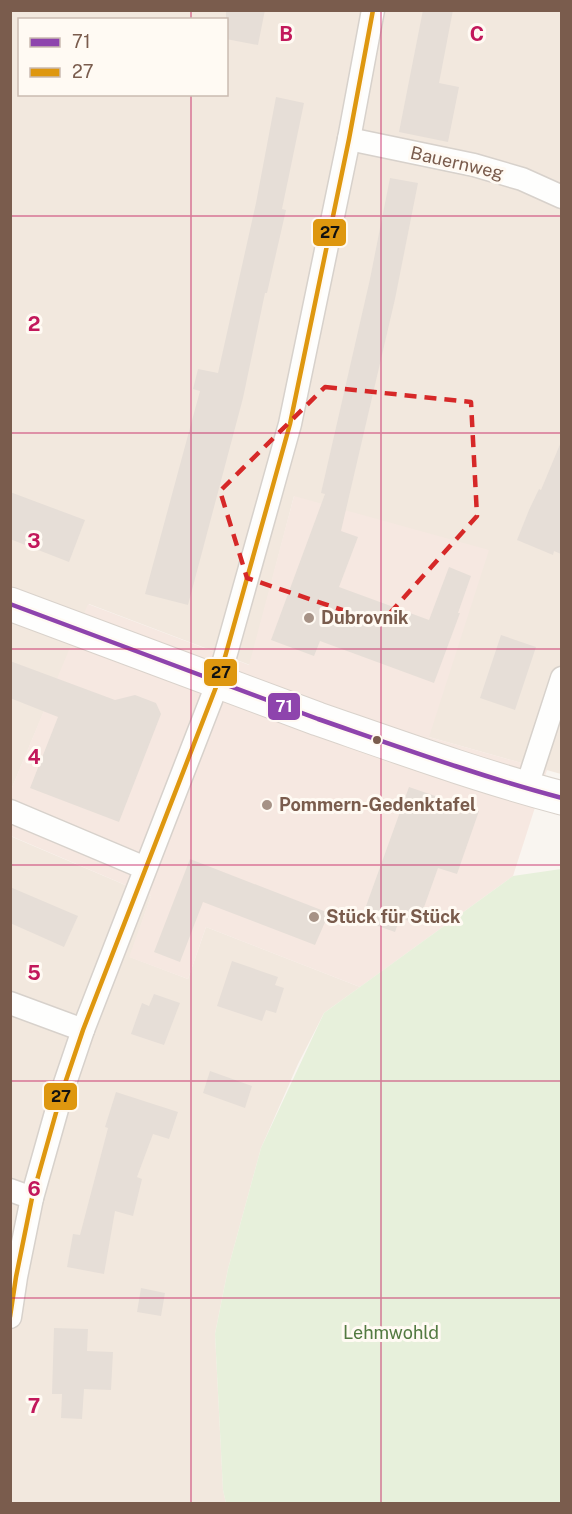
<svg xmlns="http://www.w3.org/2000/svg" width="572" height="1514" viewBox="0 0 572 1514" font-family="'Public Sans',sans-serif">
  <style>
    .residential { fill: #f2e8de; fill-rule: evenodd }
    .commercial { fill: #f6e8e1 }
    .green { fill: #e7f0db }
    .building { fill: #e6ded7 }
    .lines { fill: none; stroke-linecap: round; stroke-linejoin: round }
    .street-casing { stroke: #d7d1cb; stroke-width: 25 }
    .secondary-casing { stroke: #d9d2cb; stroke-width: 35 }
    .street { stroke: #fefefd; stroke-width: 22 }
    .secondary { stroke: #fefefd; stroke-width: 33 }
    .bus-1-casing { stroke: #fffaf3; stroke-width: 9 }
    .bus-2-casing { stroke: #fffaf3; stroke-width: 9 }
    .bus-1 { stroke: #8e44ad; stroke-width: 4.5 }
    .bus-2 { stroke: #de970f; stroke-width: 4.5 }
    .marked { fill: none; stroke: #d62828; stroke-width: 4.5; stroke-dasharray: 12 8; stroke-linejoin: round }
    .grid { fill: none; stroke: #c2185b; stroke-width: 1.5; stroke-opacity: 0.55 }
    .poi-dot { fill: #a69286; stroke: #fffaf3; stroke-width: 2 }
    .bus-dot { fill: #7a5c4d; stroke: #fffaf3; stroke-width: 2 }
    .labels { text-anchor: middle; stroke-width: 6; stroke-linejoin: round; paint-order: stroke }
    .street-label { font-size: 18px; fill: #7a5c4d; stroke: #fffaf3 }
    .poi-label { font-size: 18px; font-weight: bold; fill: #7a5c4d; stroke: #fffaf3; text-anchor: start }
    .park-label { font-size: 18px; fill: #537a41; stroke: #fffaf3 }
    .grid-label { font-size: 20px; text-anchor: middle; font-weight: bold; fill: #c2185b; stroke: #fffaf3; stroke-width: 6; stroke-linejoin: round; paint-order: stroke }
    .line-badge { stroke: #fffaf3; stroke-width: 2 }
    .badge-label { font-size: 16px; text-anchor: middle; font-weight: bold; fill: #fff }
    .pale-badge-label { font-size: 16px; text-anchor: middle; font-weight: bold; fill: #111 }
  </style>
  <rect width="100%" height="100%" fill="#f9f5f0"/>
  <g class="residential">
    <path d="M11 11H561V774L429 737 294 496 250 665 89 604 11 790ZM20 20H226V94H20Z"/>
    <path d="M10 836 151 896 130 957 188 979 206 927 360 987 324 1013 298 1064 261 1148 228 1269 215 1334 223 1490 226 1503H11Z"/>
  </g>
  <path class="commercial" d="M294 496 489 550 429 737 547 770 513 876 360 987 206 927 188 979 129 957 151 896 11 836V790L88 604 249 665Z"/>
  <path class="green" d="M561 869V1503H226L223 1490 215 1334 228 1269 261 1148 324 1013 513 876Z"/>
  <g class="building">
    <path d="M226 10H265L258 45 226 39Z"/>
    <path d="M423 10H453L439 83 459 87 448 142 399 132Z"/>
    <path d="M276 97 304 103 282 209 286 210 267 293H265L243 398 188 605 145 594 200 391 193 389 198 369 218 373 256 203Z"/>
    <path d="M390 178 418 183 395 299 341 531 358 537 339 587 429 620 449 567 471 576 458 613H460L434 683 320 641 314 656 271 640 325 494 321 493 370 279Z"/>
    <path d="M561 442V554L554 551 553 555 517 540 529 510 539 489 541 490Z"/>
    <path d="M10 492 85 520 69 562 10 539Z"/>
    <path d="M501 635 536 647 515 710 480 698Z"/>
    <path d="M10 661 115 700 135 695 156 703 161 714 119 822 30 788 58 717 10 698Z"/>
    <path d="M409 787 479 811 457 874 438 868 418 924 400 918 395 932 361 920Z"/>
    <path d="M190 859 329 913 315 945 203 902 180 962 154 952Z"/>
    <path d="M10 887 78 916 64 947 10 923Z"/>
    <path d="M232 961 278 977 275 985 284 988 276 1013 266 1010 262 1021 217 1006Z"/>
    <path d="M154 994 180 1003 164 1045 131 1034 142 1003 149 1006Z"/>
    <path d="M210 1071 252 1086 245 1108 203 1093Z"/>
    <path d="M116 1092 178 1112 169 1139 153 1134 137 1177 142 1179 133 1216 115 1211 104 1274 67 1267 73 1234 80 1235 108 1128 105 1127Z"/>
    <path d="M141 1288 165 1293 161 1316 137 1312Z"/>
    <path d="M54 1328 88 1329 87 1351 113 1352 111 1390 84 1389 82 1419 61 1418 62 1394H52Z"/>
  </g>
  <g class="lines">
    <defs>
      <g id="street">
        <path d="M349 139 474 165 522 179 562 197"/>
        <path d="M526 789 562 678"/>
        <path d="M10 811 145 868"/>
        <path d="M10 1003 83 1030"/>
        <path d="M10 1190 32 1198"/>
        <path d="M10 1317 16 1277 32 1198 61 1095 83 1030 218 682 270 496 290 424 349 139 373 10"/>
      </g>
      <path id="secondary" d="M10 604C113 642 215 681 318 719 399 747 479 776 562 798"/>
    </defs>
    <use href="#street" class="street-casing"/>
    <use href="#secondary" class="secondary-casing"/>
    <use href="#street" class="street"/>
    <use href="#secondary" class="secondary"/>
    <defs>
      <path id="bus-1" d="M10 604C113 642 215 681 318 719 399 747 479 776 562 798"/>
      <path id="bus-2" d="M10 1317 16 1277 32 1198 61 1095 83 1030 218 682 270 496 290 424 349 139 373 10"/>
    </defs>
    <use href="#bus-1" class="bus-1-casing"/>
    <use href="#bus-2" class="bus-2-casing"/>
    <use href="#bus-1" class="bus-1"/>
    <use href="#bus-2" class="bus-2"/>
  </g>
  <path class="marked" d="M325 387 471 402 477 516 381 623 247 578 220 491Z"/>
  <path class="grid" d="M191 10V20M381 10V1504M191 94V1504M10 216H562M10 433H562M10 649H562M10 865H562M10 1081H562M10 1298H562"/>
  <g class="poi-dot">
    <circle cx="309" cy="618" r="6"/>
    <circle cx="267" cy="805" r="6"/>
    <circle cx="314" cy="917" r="6"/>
  </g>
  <circle class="bus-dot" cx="377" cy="740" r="5"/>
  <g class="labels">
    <g class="street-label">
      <text transform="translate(457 163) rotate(13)" y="6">Bauernweg</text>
    </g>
    <g class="poi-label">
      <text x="321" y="624">Dubrovnik</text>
      <text x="279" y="811">Pommern-Gedenktafel</text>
      <text x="326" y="923">Stück für Stück</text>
    </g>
    <g class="park-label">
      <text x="391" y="1339">Lehmwohld</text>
    </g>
  </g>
  <g class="grid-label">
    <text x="286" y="41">B</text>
    <text x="477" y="41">C</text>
    <text x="34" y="331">2</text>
    <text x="34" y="548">3</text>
    <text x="34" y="764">4</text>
    <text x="34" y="980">5</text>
    <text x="34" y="1196">6</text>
    <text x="34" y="1413">7</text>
  </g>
  <g class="line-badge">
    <rect x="312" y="218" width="35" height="29" rx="6" fill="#de970f"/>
    <rect x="203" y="658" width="35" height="29" rx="6" fill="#de970f"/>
    <rect x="267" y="692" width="34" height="29" rx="6" fill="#8e44ad"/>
    <rect x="43" y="1082" width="35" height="29" rx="6" fill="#de970f"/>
  </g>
  <g class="badge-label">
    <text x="284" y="712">71</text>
  </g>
  <g class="pale-badge-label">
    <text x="330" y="238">27</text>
    <text x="221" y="678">27</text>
    <text x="61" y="1102">27</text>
  </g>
  <rect width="572" height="1514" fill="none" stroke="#7a5c4d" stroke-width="24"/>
  <rect x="18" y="18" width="210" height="78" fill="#fffaf3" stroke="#cabbb1" stroke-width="1.5"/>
  <rect x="30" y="38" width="30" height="9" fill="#8e44ad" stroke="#cabbb1" stroke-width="1.5"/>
  <text x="72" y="48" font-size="18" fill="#7a5c4d">71</text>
  <rect x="30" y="68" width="30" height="9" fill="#de970f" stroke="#cabbb1" stroke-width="1.5"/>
  <text x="72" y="78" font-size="18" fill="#7a5c4d">27</text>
</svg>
